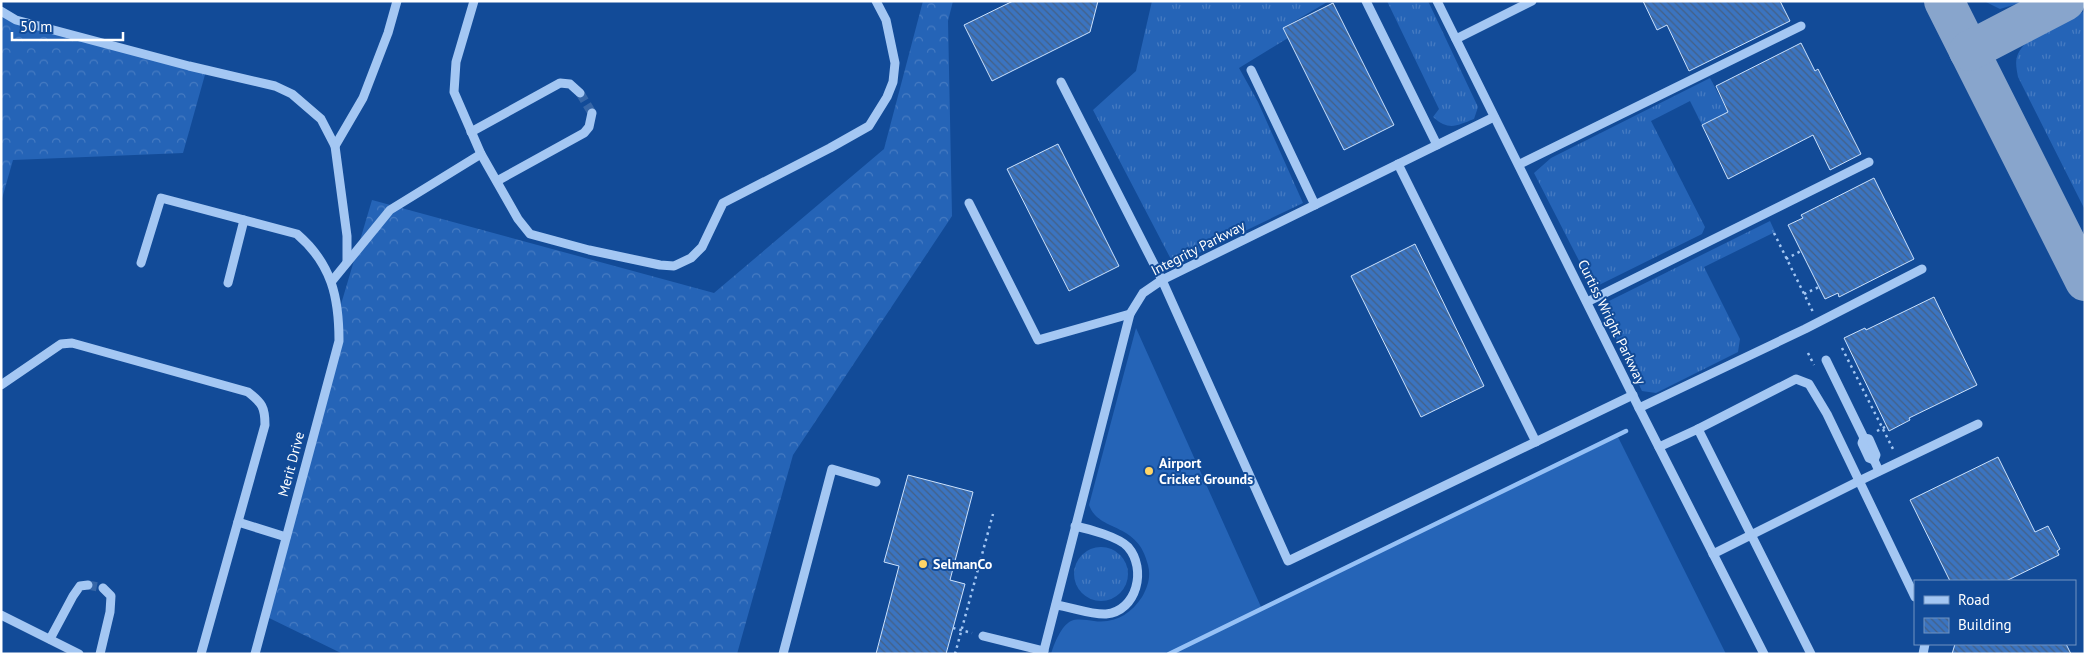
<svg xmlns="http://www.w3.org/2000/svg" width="2086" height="655" viewBox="0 0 2086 655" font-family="'PT Sans',sans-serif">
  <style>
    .grass { fill: url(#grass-tufts) }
    .forest { fill: url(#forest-crowns) }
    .garden { fill: #2564b7 }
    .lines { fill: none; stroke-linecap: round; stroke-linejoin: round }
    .stream { stroke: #96c1f6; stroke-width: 4.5 }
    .taxiway { stroke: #88a5cc; stroke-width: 40 }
    .building { fill: url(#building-back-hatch); stroke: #cce2fd }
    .minor-tunnel { stroke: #3666a7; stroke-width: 9; stroke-dasharray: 9 4.5; stroke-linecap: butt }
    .path { stroke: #a4c7f3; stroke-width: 2.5; stroke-dasharray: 2.5 4; stroke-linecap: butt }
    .minor { stroke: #a4c7f3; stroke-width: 9 }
    .poi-dot { fill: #ffd567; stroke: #124b98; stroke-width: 2 }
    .labels { text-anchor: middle; stroke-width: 4; stroke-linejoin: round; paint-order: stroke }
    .street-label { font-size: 14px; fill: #fff; stroke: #124b98 }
    .poi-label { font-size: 14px; font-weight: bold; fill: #fff; stroke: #124b98; text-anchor: start }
  </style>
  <defs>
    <pattern id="grass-tufts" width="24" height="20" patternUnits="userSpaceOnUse" patternTransform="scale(1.25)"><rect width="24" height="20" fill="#2564b7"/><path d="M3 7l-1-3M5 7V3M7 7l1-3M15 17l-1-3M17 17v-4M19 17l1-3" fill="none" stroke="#467bc2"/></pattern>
    <pattern id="forest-crowns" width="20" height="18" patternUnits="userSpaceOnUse" patternTransform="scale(1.25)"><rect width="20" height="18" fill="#2564b7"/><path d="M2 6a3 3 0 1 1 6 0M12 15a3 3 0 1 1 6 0" fill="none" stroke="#467bc2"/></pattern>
    <pattern id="building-back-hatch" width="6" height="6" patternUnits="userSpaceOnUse" patternTransform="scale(1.25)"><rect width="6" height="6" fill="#3b74c0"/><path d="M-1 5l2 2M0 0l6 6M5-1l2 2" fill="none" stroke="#446086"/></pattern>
  </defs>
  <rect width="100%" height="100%" fill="#124b98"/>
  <g class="grass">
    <path d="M1152 1H1329L1283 28 1288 38 1239 68 1258 102 1303 203 1174 265 1093 110 1136 71Z"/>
    <path d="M1387 1H1428L1478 107 1474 119C1456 126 1449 131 1433 117L1439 109Z"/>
    <path d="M1984 1H2026L2000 9Z"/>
    <path d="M2085 11V210L2018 77C2017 71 2015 63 2017 57 2022 36 2066 20 2085 11Z"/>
    <path d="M1710 78 1728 112 1702 125 1690 101 1651 121 1705 227 1702 234 1593 288 1534 173 1551 158Z"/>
    <path d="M1770 221 1775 232 1704 267 1740 339 1738 352 1656 393 1642 391 1602 310 1605 303Z"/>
    <circle cx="1101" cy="574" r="27"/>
  </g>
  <g class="forest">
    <path d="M923 1H953L948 21 952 216 793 455 737 654H343L265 616 339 341V311L372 200 714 293 884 149Z"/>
    <path d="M1 11 16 20 206 71 183 153 13 160 1 202Z"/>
  </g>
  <path class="garden" d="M1136 328 1262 609 1618 437 1726 654H1051C1054 644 1061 626 1071 621 1077 618 1087 620 1094 621 1114 624 1131 614 1142 597 1148 587 1151 576 1148 565 1138 521 1099 533 1089 505Z"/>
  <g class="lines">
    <path class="stream" d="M1169 654 1626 431"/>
    <g class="taxiway">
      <path d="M1944 1 2085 281"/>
      <path d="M1969 51 2065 1"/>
    </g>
  </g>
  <g class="building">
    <path d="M1013 1H1098L1090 32 992 81 964 25Z"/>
    <path d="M1643 1H1780L1790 21 1689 71 1667 25 1657 30Z"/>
    <path d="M1333 3 1394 125 1344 150 1283 28Z"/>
    <path d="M1801 43 1815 71 1818 69 1861 154 1830 170 1813 135 1728 179 1702 125 1728 112 1716 86Z"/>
    <path d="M1058 144 1119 266 1069 291 1007 169Z"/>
    <path d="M1874 178 1914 259 1839 297 1838 293 1825 299 1788 225 1803 218 1801 215Z"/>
    <path d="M1415 244 1484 386 1421 417 1351 276Z"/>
    <path d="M1934 297 1977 385 1909 418 1910 420 1889 431 1844 338 1865 328 1866 330Z"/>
    <path d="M1998 457 2035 532 2048 526 2060 549 2057 551 2059 555 2006 581H1950L1910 500Z"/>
    <path d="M908 475 973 492 950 580 965 584 946 654H876L899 566 884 562Z"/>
    <path d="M1955 644H2066L2071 654H1952Z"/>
  </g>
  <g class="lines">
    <g class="minor-tunnel">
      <path d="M580 93 592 113"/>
      <path d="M88 585 103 588"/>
    </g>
    <g class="path">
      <path d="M1774 233 1813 312"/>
      <path d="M1786 259 1801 251"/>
      <path d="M1804 294 1819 287"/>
      <path d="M1842 348 1894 451"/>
      <path d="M1808 353 1814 365"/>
      <path d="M1877 431 1887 426"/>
      <path d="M953 628 972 633"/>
      <path d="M955 654 993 514"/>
    </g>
    <g class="minor">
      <path d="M474 1 456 62 454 92 481 154 518 219 530 234 589 250 660 265 674 266 691 258 702 247 723 203 830 148 869 126 887 97 893 82 895 63 886 20 876 1"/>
      <path d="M1366 1 1437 145"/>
      <path d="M1437 1 1639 408 1764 654"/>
      <path d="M1 11 16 20 189 66 275 86 292 94 321 119 335 146 347 236V262"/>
      <path d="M1456 39 1532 1"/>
      <path d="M1251 70 1315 205"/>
      <path d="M1061 82 1162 280 1288 561 1633 395"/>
      <path d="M471 132 560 83 570 84 580 93"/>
      <path d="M335 146 363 98 388 33 397 1"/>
      <path d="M1398 164 1536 442"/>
      <path d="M1520 164 1801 26"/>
      <path d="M497 181 584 133 589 127 592 113"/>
      <path d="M969 203 1038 340 1130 314"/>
      <path d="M141 263 161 198 297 234C332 264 339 298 339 341L255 654"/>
      <path d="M332 281 390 210 481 154"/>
      <path d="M228 283 244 220"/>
      <path d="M1587 302 1869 162"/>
      <path d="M1826 360 1864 438 1869 439 1876 455 1874 460 1879 471"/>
      <path d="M1 385 61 344 72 343 248 392C262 403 265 407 265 425L201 654"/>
      <path d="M1639 408 1805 329 1922 269"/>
      <path d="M1698 429 1796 379 1809 384 1827 414 1915 597"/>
      <path d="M1864 438 1862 443 1869 458 1874 460"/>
      <path d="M1659 447 1698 429 1811 654"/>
      <path d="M238 522 286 537"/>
      <path d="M1713 554 1859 481 1978 424"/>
      <path d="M1056 605C1071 607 1092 615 1106 614 1137 611 1147 569 1128 547 1119 537 1089 529 1075 526"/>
      <path d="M1 615 79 654"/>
      <path d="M983 636 1044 651"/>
      <path d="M50 639 73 596 80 586 88 585"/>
      <path d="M100 654 110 612 111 596 103 588"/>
      <path d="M783 654 832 469 876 482"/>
      <path d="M1043 654 1130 314 1143 293 1162 280 1494 117"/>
      <path d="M1923 654 1925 644"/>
    </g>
  </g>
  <g class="poi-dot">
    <circle cx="1149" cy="471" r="5"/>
    <circle cx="923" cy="564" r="5"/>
  </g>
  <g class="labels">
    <g class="street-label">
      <text transform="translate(1198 248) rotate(-27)" y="5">Integrity Parkway</text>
      <text transform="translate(1612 322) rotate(64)" y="5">Curtiss Wright Parkway</text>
      <text transform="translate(291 464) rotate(-75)" y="5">Merit Drive</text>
    </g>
    <g class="poi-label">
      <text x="1159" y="468">Airport<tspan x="1159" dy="16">Cricket Grounds</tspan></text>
      <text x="933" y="569">SelmanCo</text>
    </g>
  </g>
  <rect width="2086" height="655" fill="none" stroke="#ffffff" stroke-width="5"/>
  <rect x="1914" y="580" width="162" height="65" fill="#124b98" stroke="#7193c1"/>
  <rect x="1924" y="596" width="25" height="8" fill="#a4c7f3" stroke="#7193c1"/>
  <text x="1958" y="605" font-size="15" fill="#ffffff">Road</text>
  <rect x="1924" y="618" width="25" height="15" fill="url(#building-back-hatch)" stroke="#7193c1"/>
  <text x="1958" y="630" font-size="15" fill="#ffffff">Building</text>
  <path d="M12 32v8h111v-8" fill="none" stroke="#ffffff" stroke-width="2.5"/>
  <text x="20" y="32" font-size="15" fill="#ffffff" stroke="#124b98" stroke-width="4" paint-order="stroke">50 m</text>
</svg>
